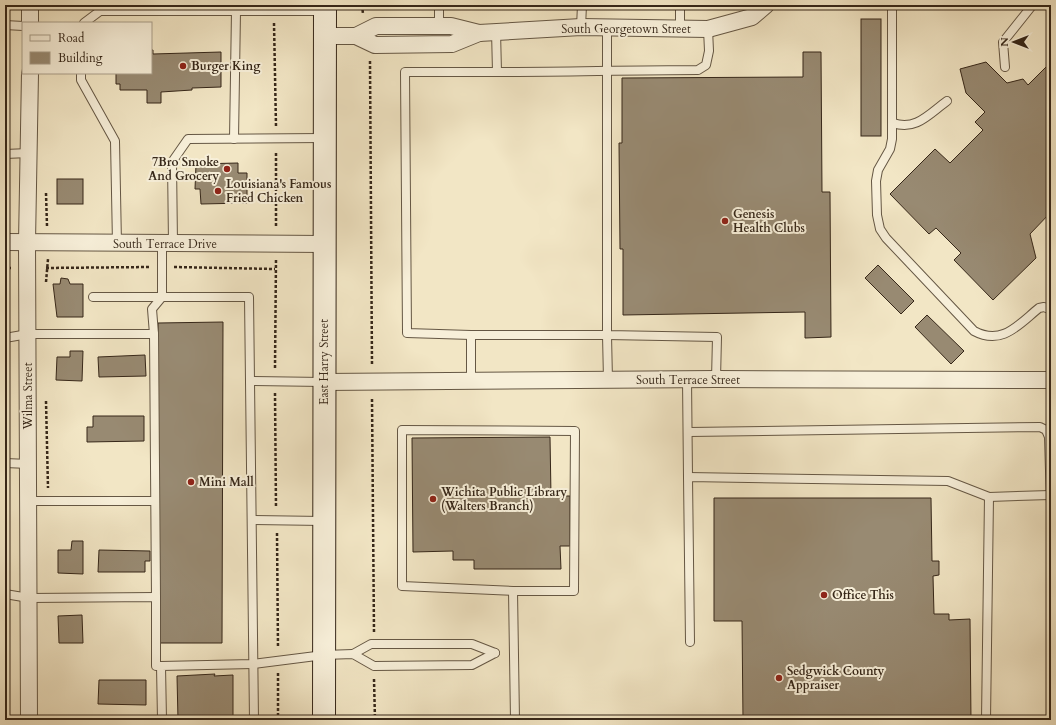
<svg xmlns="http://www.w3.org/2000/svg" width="1056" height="725" viewBox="0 0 1056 725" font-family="Cardo,serif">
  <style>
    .building { fill: #988a72; stroke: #362719 }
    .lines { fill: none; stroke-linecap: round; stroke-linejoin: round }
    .lane-casing { stroke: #655744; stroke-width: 10 }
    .street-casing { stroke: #655744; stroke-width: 18 }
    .secondary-casing { stroke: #362719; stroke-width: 24 }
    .path { stroke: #362719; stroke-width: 2.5; stroke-dasharray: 3 2; stroke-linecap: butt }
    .lane { stroke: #f7efd9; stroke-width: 8 }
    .street { stroke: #f7efd9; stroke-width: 16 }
    .secondary { stroke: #f7efd9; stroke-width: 22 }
    .poi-dot { fill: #8f2418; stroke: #f7efd9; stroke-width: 1.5 }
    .labels { text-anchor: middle; stroke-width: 4; stroke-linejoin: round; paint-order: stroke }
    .street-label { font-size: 12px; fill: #362719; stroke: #f7efd9 }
    .poi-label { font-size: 12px; font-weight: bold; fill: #362719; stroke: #f7efd9; text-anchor: start }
  </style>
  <rect width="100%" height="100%" fill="#f2e6c5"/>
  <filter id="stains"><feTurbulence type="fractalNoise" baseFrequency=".005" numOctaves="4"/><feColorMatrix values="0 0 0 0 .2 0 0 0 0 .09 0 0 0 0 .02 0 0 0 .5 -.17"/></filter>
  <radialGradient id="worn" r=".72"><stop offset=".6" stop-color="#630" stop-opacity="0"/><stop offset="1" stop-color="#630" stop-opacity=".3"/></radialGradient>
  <g class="building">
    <rect x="861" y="19" width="20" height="117"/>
    <path d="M151 50H153V54L221 52V87L192 88V90L161 92V103H147V90H120V84H116V73H151Z"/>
    <path d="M803 52H821L822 192H830L831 337 805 338V312L623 315V249H620L619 143H622V78L803 77Z"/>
    <path d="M986 62 1007 83 1023 79 1028 85 1051 62V212L1030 234 1036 258 993 300 954 260 961 253 936 228 929 234 890 194 935 149 950 163 983 130 975 122 985 112 966 93 960 69Z"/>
    <path d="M238 163V173H247V203L201 204 200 189H195L196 164Z"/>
    <rect x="57" y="179" width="26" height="25"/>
    <path d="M878 265 914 301 901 314 865 278Z"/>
    <path d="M61 278 68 279 70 284H83V317H57L53 284H60Z"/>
    <path d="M927 315 964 351 951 364 915 327Z"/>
    <path d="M223 322 222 643H159L158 323Z"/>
    <path d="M70 351H83L82 381 56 380 57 357H70Z"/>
    <path d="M5 355H7L8 379H5Z"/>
    <path d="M145 355 146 376 99 377 98 357Z"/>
    <path d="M93 416H144V441L87 442V427H93Z"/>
    <path d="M550 437 551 496H570V546H560L561 569H474V560H453V551L413 552 412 438Z"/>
    <path d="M714 498H931L932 561H939V575L933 576 934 614H949V620L970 619 971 720H743L742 621H714Z"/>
    <path d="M72 541H83V574L58 573V550H71Z"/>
    <path d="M99 550 150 551V561H145V572H98Z"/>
    <path d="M82 615 83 643H59L58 616Z"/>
    <path d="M215 674 214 676 233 675V720H178L177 676Z"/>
    <path d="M99 680H146V705L98 704Z"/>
  </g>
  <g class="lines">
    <defs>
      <g id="lane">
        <path d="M439 5V26"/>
        <path d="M892 5V139L890 149 878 170 876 181 877 215 880 229 886 238 974 331C1002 346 1018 325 1039 308L1044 307 1051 310"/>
        <path d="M84 23 100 11H325"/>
        <path d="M5 25 23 26"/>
        <path d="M581 27 582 5"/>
        <path d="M607 27V335L717 337 716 379"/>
        <path d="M680 29V5"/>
        <path d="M496 31 497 72C564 72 631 70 698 70L706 65 709 51 708 29"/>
        <path d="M1005 67 1003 42 1031 7"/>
        <path d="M81 73V80L115 141 117 244"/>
        <path d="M893 123C916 131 929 114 947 101"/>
        <path d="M234 139 236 11"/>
        <path d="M5 154 29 153"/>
        <path d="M173 244 172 162 188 139 324 138"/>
        <path d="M93 297H249L254 720"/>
        <path d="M154 334 156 597"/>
        <path d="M471 335 407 333 405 72H497"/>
        <path d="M5 338 28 334H154L152 309 162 297V244"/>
        <path d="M687 379 688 477"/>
        <path d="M250 381 323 382"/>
        <path d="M471 381V335H607L608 380"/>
        <path d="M402 430 575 431 574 591H513L402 586Z"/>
        <path d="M689 432 1040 427 1046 430 1049 437 1051 504"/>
        <path d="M5 463 29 464"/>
        <path d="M29 501H155"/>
        <path d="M252 520 323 521"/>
        <path d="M513 591 515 720"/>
        <path d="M5 594 29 598 156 597V666H161"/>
        <path d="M690 642 688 477 948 481 989 497 1050 495"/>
        <path d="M353 654 371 644H472L495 653"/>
        <path d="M162 720 161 666 253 664 324 655 353 654 374 666 472 665 495 653"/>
        <path d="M986 720 989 497"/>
      </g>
      <g id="street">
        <path d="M30 23V5"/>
        <path d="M326 36H356L375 45 452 44 479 33"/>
        <path d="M356 36 376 26H451L479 33 581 27 708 29 752 17 766 5"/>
        <path d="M5 242 324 244"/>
        <path d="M324 382 716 379 1051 380"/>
        <path d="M29 720 27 242 30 73"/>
      </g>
      <path id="secondary" d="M324 720 325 5"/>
    </defs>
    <use href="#lane" class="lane-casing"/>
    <use href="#street" class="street-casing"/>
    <use href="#secondary" class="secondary-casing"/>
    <g class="path">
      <path d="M362 5 363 14"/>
      <path d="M274 23 276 126"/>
      <path d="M370 61 372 366"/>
      <path d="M46 193 47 226"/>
      <path d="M276 226V151"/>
      <path d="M174 267 275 269"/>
      <path d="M5 268H11"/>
      <path d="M46 268 149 267"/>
      <path d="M46 282 48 259"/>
      <path d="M275 368 276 259"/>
      <path d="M275 393 276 508"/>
      <path d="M372 399 374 632"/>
      <path d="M46 401 48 488"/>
      <path d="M277 533 278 648"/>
      <path d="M278 673V720"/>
      <path d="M374 679 375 720"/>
    </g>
    <use href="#lane" class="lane"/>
    <use href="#street" class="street"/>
    <use href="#secondary" class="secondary"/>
  </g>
  <g class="poi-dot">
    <circle cx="183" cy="66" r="4"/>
    <circle cx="227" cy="169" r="4"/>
    <circle cx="218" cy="191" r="4"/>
    <circle cx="725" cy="221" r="4"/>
    <circle cx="191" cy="482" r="4"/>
    <circle cx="433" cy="499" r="4"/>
    <circle cx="824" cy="595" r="4"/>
    <circle cx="779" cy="678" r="4"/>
  </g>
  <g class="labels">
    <g class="street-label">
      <text x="626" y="33">South Georgetown Street</text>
      <text x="165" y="248">South Terrace Drive</text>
      <text transform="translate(324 362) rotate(-90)" y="4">East Harry Street</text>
      <text x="688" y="384">South Terrace Street</text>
      <text transform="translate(28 396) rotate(-90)" y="4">Wilma Street</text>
    </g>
    <g class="poi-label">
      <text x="191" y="70">Burger King</text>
      <text x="219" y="166" text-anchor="end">7Bro Smoke<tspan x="219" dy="14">And Grocery</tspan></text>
      <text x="226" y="188">Louisiana's Famous<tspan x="226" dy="14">Fried Chicken</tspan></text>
      <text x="733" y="218">Genesis<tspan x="733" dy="14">Health Clubs</tspan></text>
      <text x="199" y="486">Mini Mall</text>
      <text x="441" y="496">Wichita Public Library<tspan x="441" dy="14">(Walters Branch)</tspan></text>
      <text x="832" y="599">Office This</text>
      <text x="787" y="675">Sedgwick County<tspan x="787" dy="14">Appraiser</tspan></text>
    </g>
  </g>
  <rect width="1056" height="725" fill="none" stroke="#f2e6c5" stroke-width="20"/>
  <rect x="6" y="6" width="1044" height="713" fill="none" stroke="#362719" stroke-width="2"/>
  <rect x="10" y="10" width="1036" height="705" fill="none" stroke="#362719"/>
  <rect x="22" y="22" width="130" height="52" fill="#f7efd9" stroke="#aa9f8c"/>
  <rect x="30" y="35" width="20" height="6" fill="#f7efd9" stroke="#aa9f8c"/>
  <text x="58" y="42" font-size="12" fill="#362719">Road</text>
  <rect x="30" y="52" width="20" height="12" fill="#988a72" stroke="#aa9f8c"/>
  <text x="58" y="62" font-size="12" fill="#362719">Building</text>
  <g transform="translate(1014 42) rotate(270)" stroke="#f7efd9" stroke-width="3" paint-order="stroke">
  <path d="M0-3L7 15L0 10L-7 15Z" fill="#362719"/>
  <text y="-6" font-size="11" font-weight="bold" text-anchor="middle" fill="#362719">N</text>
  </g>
  <rect width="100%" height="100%" filter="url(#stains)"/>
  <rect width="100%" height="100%" fill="url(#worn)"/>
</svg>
